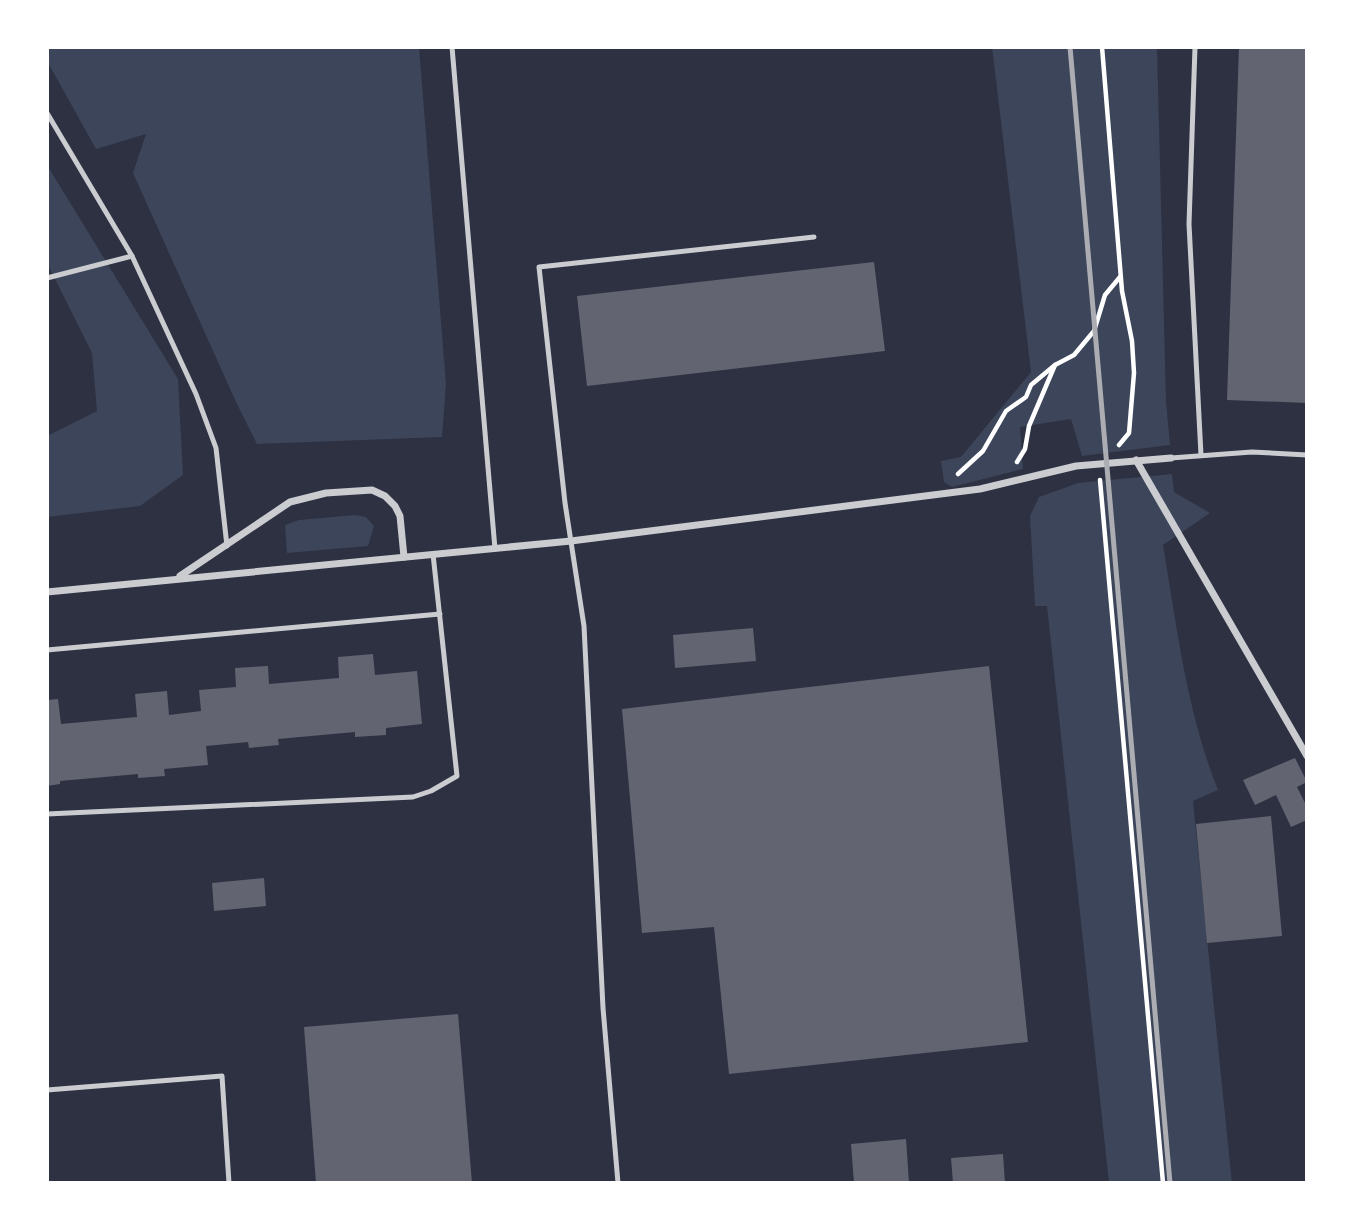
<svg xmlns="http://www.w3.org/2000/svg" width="1354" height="1230" viewBox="0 0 1354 1230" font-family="'Work Sans',sans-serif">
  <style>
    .green { fill: #3c4559 }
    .building { fill: #626471 }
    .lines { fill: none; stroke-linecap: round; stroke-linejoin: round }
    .path { stroke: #fff; stroke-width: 4.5 }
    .service { stroke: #caccd0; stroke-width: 5 }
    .minor { stroke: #caccd0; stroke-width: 7 }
    .rail { stroke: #abadb3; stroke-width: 5 }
  </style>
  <rect width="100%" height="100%" fill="#2d3142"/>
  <g class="green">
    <path d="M47 47H419L446 384 442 437 257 444 236 402 133 173 146 134 96 149 47 61Z"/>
    <path d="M992 47H1157L1166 401 1170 445 1082 456 1071 419 1020 427 1023 469 952 487 944 482 941 461 961 457 1031 372Z"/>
    <path d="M47 165 178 379 183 475 140 506 47 517V436L97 411 92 353 47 263Z"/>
    <path d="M1172 474 1174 492 1210 513 1163 545C1177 628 1187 712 1218 790L1193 801 1232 1183H1109L1047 606H1035L1030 516 1039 497 1078 483Z"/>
    <path d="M355 515 366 517 374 526 368 546 287 553 285 525 299 520Z"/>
  </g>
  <g class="building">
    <path d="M1239 47H1307V403L1227 400Z"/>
    <path d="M874 262 885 351 587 386 577 296Z"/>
    <path d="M753 628 756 661 675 668 673 635Z"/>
    <path d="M373 654 375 675 417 671 422 724 386 728V735L355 737V732L278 739 279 745 249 748 248 742 206 746 208 765 164 769 165 776 138 778V774L60 781V784L47 786V700L58 699 61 724 137 717 135 694 167 691 169 715 201 711 199 690 236 687 235 668 268 666 269 684 339 678 338 657Z"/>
    <path d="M989 666 1028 1042 729 1074 714 927 642 933 622 709Z"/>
    <path d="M1295 758 1307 782 1297 787 1307 807V820L1291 827 1276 795 1255 805 1243 780Z"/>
    <path d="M1271 816 1282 936 1207 943 1196 824Z"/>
    <path d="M264 878 266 906 214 911 212 883Z"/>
    <path d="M458 1014 472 1183H316L304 1027Z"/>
    <path d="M906 1139 909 1183H854L851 1144Z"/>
    <path d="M1003 1154 1005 1183H953L951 1158Z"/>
  </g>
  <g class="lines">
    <g class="path">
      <path d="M1102 47 1122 291 1132 341 1134 373 1129 433 1119 445"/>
      <path d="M1017 462 1025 449 1029 426 1055 365 1074 355 1094 331 1105 295 1120 277"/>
      <path d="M958 474 983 451 1006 411 1026 397 1031 385 1055 365"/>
      <path d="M1100 480 1163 1183"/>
    </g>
    <g class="service">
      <path d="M452 47 495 549"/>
      <path d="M1195 47 1189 224 1201 455"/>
      <path d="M47 113 132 256 196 394 216 448 227 546"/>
      <path d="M47 278 132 256"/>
      <path d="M1171 458 1252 452 1307 455"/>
      <path d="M47 650 440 614"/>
      <path d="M47 814 413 797 431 791 457 776 433 554"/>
      <path d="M47 1090 222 1076 229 1183"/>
      <path d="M618 1183 603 1008 584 626 565 503 539 267 814 237"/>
    </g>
    <g class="minor">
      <path d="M1136 460 1307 756"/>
      <path d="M180 576 290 502 326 493 372 490 385 496 395 506 400 516 404 557"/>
      <path d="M47 592 571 541 980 489 1076 466 1171 458"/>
    </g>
    <path class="rail" d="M1070 47 1170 1183"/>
  </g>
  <rect width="1354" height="1230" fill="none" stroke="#ffffff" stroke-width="98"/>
</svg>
